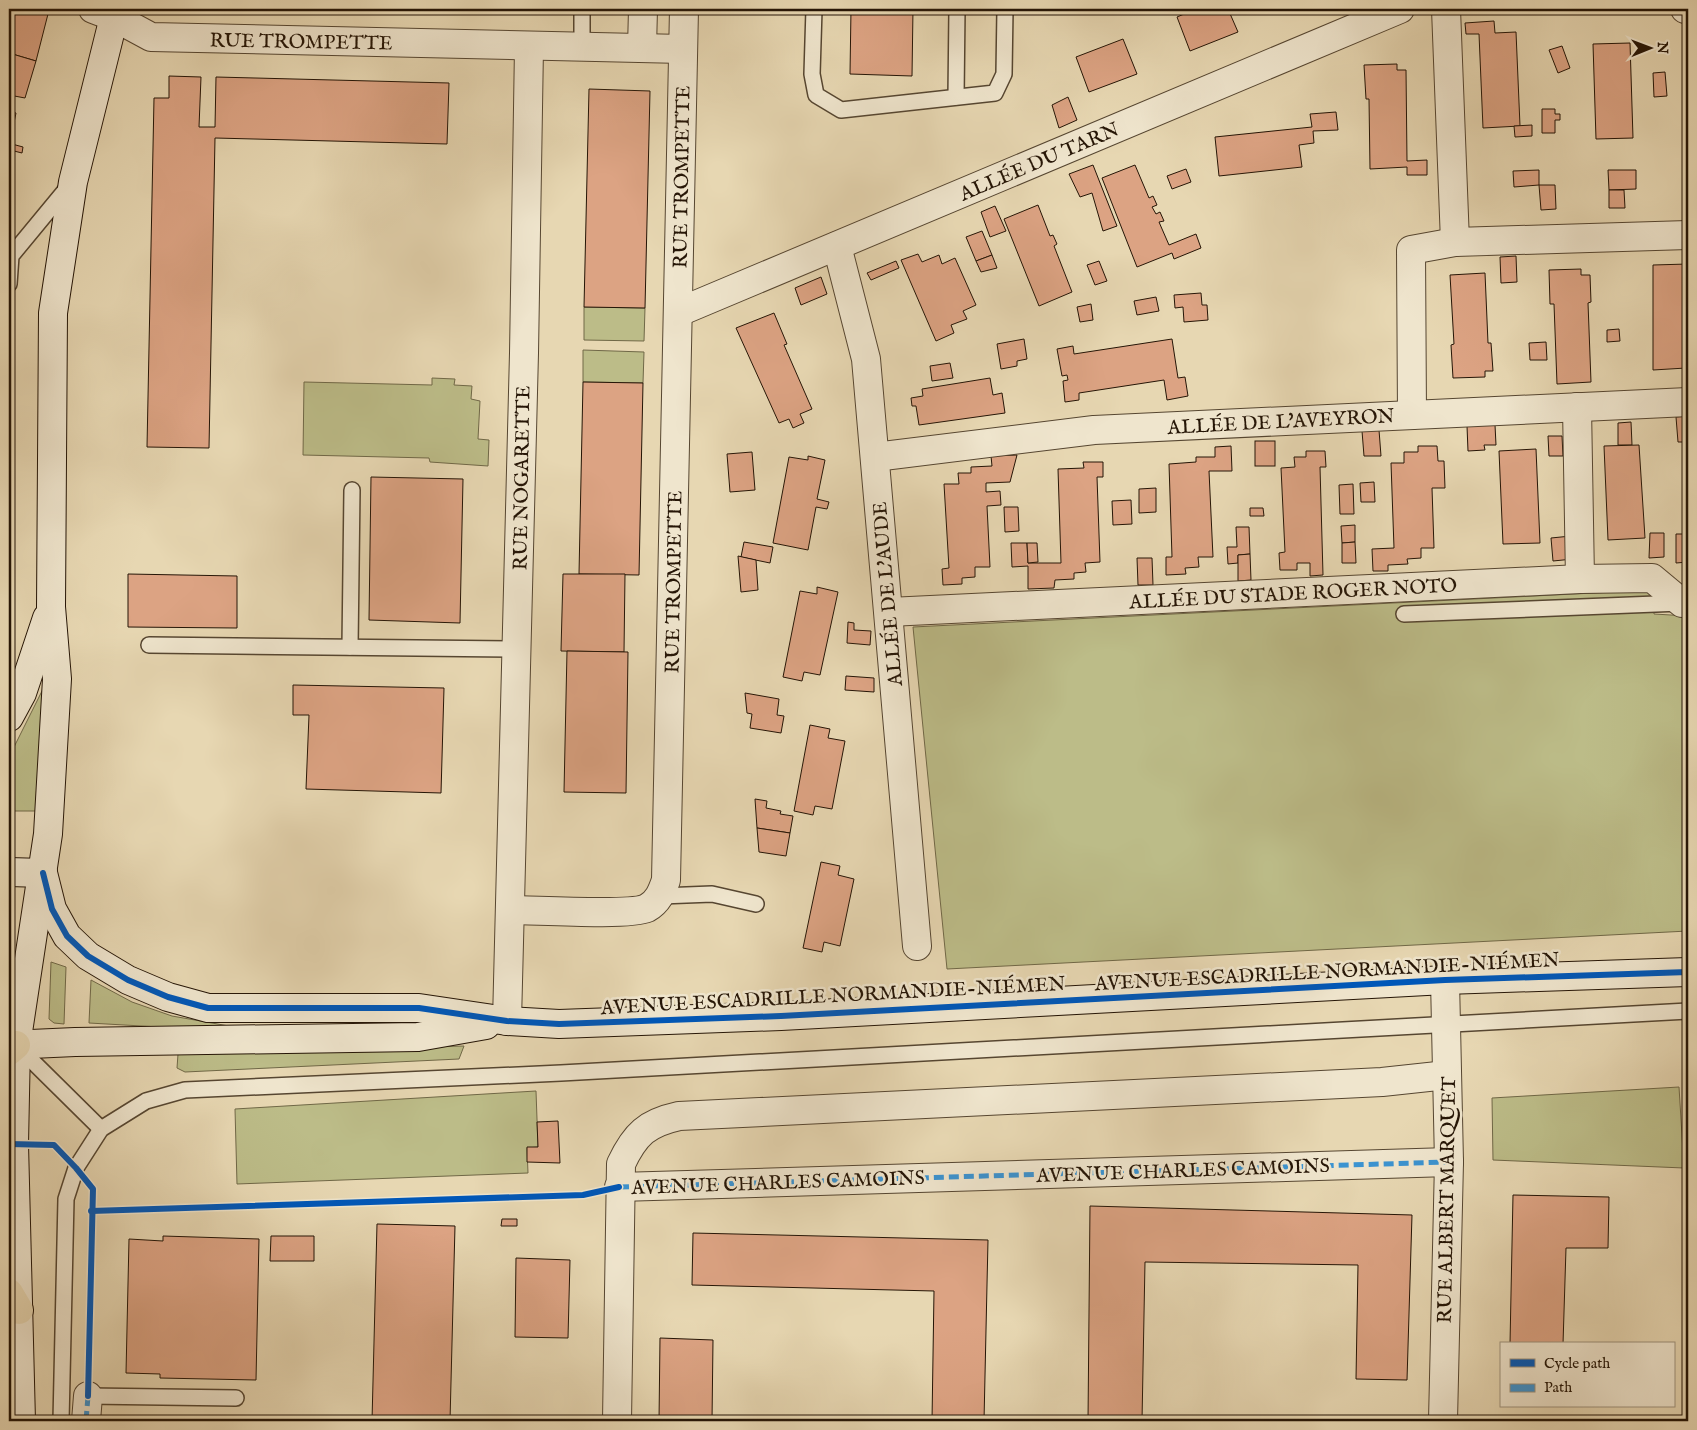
<svg xmlns="http://www.w3.org/2000/svg" width="1697" height="1430" viewBox="0 0 1697 1430" font-family="'IM FELL English',serif">
  <style>
    .green { fill: #bcbc88; stroke: #706847 }
    .building { fill: #dca383; stroke: #251506 }
    .lines { fill: none; stroke-linecap: round; stroke-linejoin: round }
    .lane-casing { stroke: #564631; stroke-width: 18 }
    .street-casing { stroke: #564631; stroke-width: 30 }
    .secondary-casing { stroke: #251506; stroke-width: 30 }
    .highway-casing { stroke: #251506; stroke-width: 30 }
    .lane { stroke: #efe5cd; stroke-width: 15 }
    .street { stroke: #efe5cd; stroke-width: 28 }
    .secondary { stroke: #efe5cd; stroke-width: 28 }
    .highway { stroke: #e7d7b2; stroke-width: 28 }
    .quiet { stroke: #3b93d1; stroke-width: 5; stroke-dasharray: 10 5; stroke-linecap: butt }
    .cycleway-casing { stroke: #efe5cd; stroke-width: 9 }
    .cycleway { stroke: #0057b8; stroke-width: 6 }
    .labels { text-anchor: middle; stroke-width: 5; stroke-linejoin: round; paint-order: stroke }
    .street-label { font-size: 20px; fill: #251506; stroke: #efe5cd }
  </style>
  <rect width="100%" height="100%" fill="#e7d7b2"/>
  <filter id="stains"><feTurbulence type="fractalNoise" baseFrequency=".004" numOctaves="4"/><feColorMatrix values="0 0 0 0 .2 0 0 0 0 .09 0 0 0 0 .02 0 0 0 .5 -.17"/></filter>
  <radialGradient id="worn" r=".72"><stop offset=".6" stop-color="#630" stop-opacity="0"/><stop offset="1" stop-color="#630" stop-opacity=".3"/></radialGradient>
  <g class="green">
    <path d="M584 307 645 308 644 341 584 340Z"/>
    <path d="M583 350 644 352 643 383 583 382Z"/>
    <path d="M432 378 455 379 454 385 472 386 471 399 480 401 478 439 489 440 488 466 430 462 429 458 303 455 304 382 432 385Z"/>
    <path d="M1654 590V614L1688 616V931L947 969 913 627Z"/>
    <path d="M43 689 38 811H9V757Z"/>
    <path d="M51 962 66 967 64 1024 54 1023 49 1019Z"/>
    <path d="M91 980 132 1002 172 1016 229 1026 230 1031 89 1023Z"/>
    <path d="M464 1046 459 1059 185 1072 177 1068 178 1054Z"/>
    <path d="M1679 1087 1684 1168 1493 1160 1492 1098Z"/>
    <path d="M536 1091 538 1147 527 1148 528 1173 237 1184 235 1109Z"/>
  </g>
  <g class="building">
    <path d="M9 9H36L48 14 36 61 9 53Z"/>
    <path d="M851 9H913L912 76 850 74Z"/>
    <path d="M1196 9H1228L1238 32 1190 51 1177 17Z"/>
    <path d="M1494 21 1495 33 1516 32 1520 126 1483 128 1479 34H1466L1465 23Z"/>
    <path d="M1123 39 1137 74 1089 92 1076 57Z"/>
    <path d="M1630 43 1633 138 1596 139 1593 44Z"/>
    <path d="M1562 46 1570 68 1558 73 1549 50Z"/>
    <path d="M9 53 36 61 25 98 9 95Z"/>
    <path d="M1397 64V70H1406L1407 161 1427 160V175H1407V167L1370 169 1369 99H1366L1364 65Z"/>
    <path d="M1665 72 1667 96 1654 97 1653 73Z"/>
    <path d="M169 76 201 77 199 127H215L216 77 449 83 447 144 215 138 209 448 147 447 154 98H169Z"/>
    <path d="M589 89 650 91 645 308 584 307Z"/>
    <path d="M1068 97 1077 120 1059 128 1052 105Z"/>
    <path d="M1542 109H1555V114H1560V120H1555V133H1542Z"/>
    <path d="M9 111 16 113 9 147Z"/>
    <path d="M1336 112 1338 130 1313 131 1314 143 1299 145 1302 167 1219 176 1215 137 1312 127 1310 114Z"/>
    <path d="M1532 125V136L1515 137 1514 126Z"/>
    <path d="M12 144 23 147 22 153 10 150Z"/>
    <path d="M1093 165 1117 226 1103 231 1092 193 1080 197 1069 174Z"/>
    <path d="M1135 165 1149 198 1153 196 1157 205 1152 207 1156 214 1160 212 1164 221 1159 222 1169 245 1196 234 1201 248 1174 259 1172 253 1137 267 1102 178Z"/>
    <path d="M1186 169 1191 182 1172 189 1167 176Z"/>
    <path d="M1539 170V185L1514 187 1513 171Z"/>
    <path d="M1608 170H1636V189L1609 190Z"/>
    <path d="M1539 185H1555L1556 209 1541 210Z"/>
    <path d="M1609 190H1624L1625 208H1609Z"/>
    <path d="M1038 205 1050 236 1053 235 1057 244 1054 246 1072 292 1039 306 1004 219Z"/>
    <path d="M995 206 1006 231 990 237 981 212Z"/>
    <path d="M982 231 992 255 976 261 966 237Z"/>
    <path d="M918 254 922 262 939 255 942 264 955 258 976 305 963 311 967 319 951 325 954 333 936 341 901 260Z"/>
    <path d="M992 255 997 268 981 272 976 261Z"/>
    <path d="M1516 256 1517 282 1501 283 1500 257Z"/>
    <path d="M896 261 899 268 871 280 867 273Z"/>
    <path d="M1099 261 1107 281 1095 285 1087 265Z"/>
    <path d="M1688 264V363H1686V368L1653 370V265Z"/>
    <path d="M1581 269V275H1590L1591 302 1588 303 1591 382 1557 384 1554 304H1550L1549 270Z"/>
    <path d="M1485 273 1488 343H1491L1493 371H1485V377L1453 378 1451 345 1454 344 1450 275Z"/>
    <path d="M821 277 827 294 801 305 795 288Z"/>
    <path d="M1201 293 1202 305H1207L1208 320 1184 322 1183 307 1175 308 1174 295Z"/>
    <path d="M1156 297 1159 311 1137 315 1134 301Z"/>
    <path d="M1091 304 1093 320 1080 322 1077 307Z"/>
    <path d="M774 313 787 344 784 345 812 409 800 414 804 423 793 428 789 419 779 423 736 328Z"/>
    <path d="M1619 329 1620 341 1607 342V330Z"/>
    <path d="M1024 339 1027 359 1017 361V366L1001 369 997 344Z"/>
    <path d="M1172 339 1178 378 1185 377 1188 396 1167 400 1164 380 1079 393V400L1065 402 1063 381 1068 380 1067 375 1062 376 1057 349 1073 346 1074 354Z"/>
    <path d="M1546 342 1547 360H1530L1529 343Z"/>
    <path d="M950 363 953 378 932 381 930 366Z"/>
    <path d="M990 378 993 395 1002 393 1005 413 919 425 916 406H912L911 398 923 396 922 389Z"/>
    <path d="M583 382 643 383 639 575 579 574Z"/>
    <path d="M1688 416V442H1678L1676 417Z"/>
    <path d="M1631 422 1632 445H1618V423Z"/>
    <path d="M1495 425 1496 445H1484L1485 450 1468 451 1467 426Z"/>
    <path d="M1379 430 1381 456H1364L1362 431Z"/>
    <path d="M1548 436H1562L1563 456H1549Z"/>
    <rect x="1255" y="441" width="20" height="25"/>
    <path d="M1639 445 1645 538 1608 540 1604 446Z"/>
    <path d="M1231 446 1232 471H1209L1213 557H1198L1199 567 1185 568 1186 574 1166 575V557H1172L1169 464 1196 462V457H1215V447Z"/>
    <path d="M1418 446H1437L1438 461H1444L1445 488H1432L1434 548H1421V558L1407 559 1408 564 1388 565V571H1373L1372 549 1394 548 1391 463H1404V452H1418Z"/>
    <path d="M1536 449 1540 543 1503 544 1499 451Z"/>
    <path d="M1306 451H1325L1326 467H1320L1323 575 1310 576V563H1297V570H1280L1279 553 1285 552 1281 468 1295 467 1294 457H1306Z"/>
    <path d="M752 452 755 490 730 492 727 454Z"/>
    <path d="M1017 455 1010 482 986 483V492L1000 491 1001 505 987 506 990 567H975V577L962 578V584L943 585 942 569 949 568 944 484H959L958 473H971V467L992 466 991 456Z"/>
    <path d="M808 456 825 460 817 499 829 502 827 509 816 507 808 550 773 543 789 457 808 460Z"/>
    <path d="M1083 462H1103V477H1097L1100 562 1085 563 1086 572 1074 573V579L1055 580 1054 588 1028 589V566L1012 567 1011 543H1027L1028 563H1061L1058 469 1084 468Z"/>
    <path d="M371 477 463 479 460 623 369 620Z"/>
    <path d="M1374 482 1375 502H1361L1360 483Z"/>
    <path d="M1353 484 1354 514H1340L1339 485Z"/>
    <path d="M1156 488V512L1139 513V489Z"/>
    <path d="M1131 500 1132 524 1113 525 1112 501Z"/>
    <path d="M1004 507H1018L1019 531 1005 532Z"/>
    <path d="M1250 508H1263L1264 516H1250Z"/>
    <path d="M1355 525V542L1342 543 1341 526Z"/>
    <path d="M1236 527H1249L1250 554 1238 555V563L1228 564 1227 547H1237Z"/>
    <path d="M1650 533H1664V557L1649 558Z"/>
    <path d="M1676 534H1688V562L1676 563Z"/>
    <path d="M1571 536 1573 559 1553 561 1551 538Z"/>
    <path d="M744 542 773 547 770 563 741 557Z"/>
    <path d="M1355 542 1356 563H1342V543Z"/>
    <path d="M1027 543H1037L1038 562 1028 563Z"/>
    <path d="M1250 554 1251 580 1238 581V555Z"/>
    <path d="M738 556 756 560 758 590 741 592Z"/>
    <path d="M1137 558H1152L1153 585H1138Z"/>
    <path d="M128 574 237 576V628L128 627Z"/>
    <path d="M563 574H625L624 652 561 651Z"/>
    <path d="M817 587 838 592 820 675 804 672 802 681 783 677 800 591 817 594Z"/>
    <path d="M848 622 854 623V630L871 631 870 645 847 643Z"/>
    <path d="M567 651 628 652 626 793 564 792Z"/>
    <path d="M846 676 874 678V692L845 690Z"/>
    <path d="M293 685 444 688 441 793 306 789 309 715H293Z"/>
    <path d="M745 693 779 699 777 715 784 716 781 733 750 728 752 714 747 713Z"/>
    <path d="M810 725 830 729 828 738 845 741 832 809 815 806 813 815 794 811Z"/>
    <path d="M755 799 767 801 766 808 781 811 780 814 793 816 790 833 757 828Z"/>
    <path d="M757 828 790 833 786 856 759 852Z"/>
    <path d="M821 862 840 866 838 875 854 879 840 946 824 942 822 952 803 948Z"/>
    <path d="M558 1121 560 1163 527 1162V1147H538L537 1122Z"/>
    <path d="M1513 1195 1609 1197 1608 1248H1566L1563 1344H1510Z"/>
    <path d="M1090 1206 1412 1215 1407 1380 1356 1379 1358 1265 1145 1262 1142 1421H1088Z"/>
    <path d="M502 1219H517V1226H501Z"/>
    <path d="M377 1224 455 1226 450 1421H372Z"/>
    <path d="M693 1233 988 1240 984 1421H932L934 1291 692 1285Z"/>
    <path d="M163 1236 259 1239 256 1380 160 1378V1374L126 1373 129 1239 163 1241Z"/>
    <path d="M271 1236H314V1261H270Z"/>
    <path d="M516 1258 570 1260 568 1338 515 1337Z"/>
    <path d="M660 1338 713 1340 712 1421H659Z"/>
  </g>
  <g class="lines">
    <defs>
      <g id="lane">
        <path d="M814 9 812 74 816 95 841 110 995 93 1004 74 1005 9"/>
        <path d="M582 47V9"/>
        <path d="M956 97 957 9"/>
        <path d="M9 284 11 256 68 187"/>
        <path d="M1404 614 1681 603"/>
        <path d="M149 645 516 649"/>
        <path d="M350 647 352 490"/>
        <path d="M661 896 712 894 756 904"/>
        <path d="M15 1044 101 1129"/>
        <path d="M88 1396 236 1398"/>
        <path d="M61 1421 66 1199 76 1168 101 1129 146 1101 185 1090 561 1073 1688 1011"/>
      </g>
      <g id="street">
        <path d="M93 9 114 17 151 37 683 49"/>
        <path d="M1446 9 1455 242"/>
        <path d="M1685 9 1688 10"/>
        <path d="M642 48 643 9"/>
        <path d="M837 246 866 359 917 946"/>
        <path d="M679 312 1400 9"/>
        <path d="M1577 407 1580 579"/>
        <path d="M1412 415 1411 250 1455 242 1688 235"/>
        <path d="M875 457 1094 430 1688 402"/>
        <path d="M889 612 1580 579 1652 578 1682 603H1688"/>
        <path d="M511 910C536 910 630 916 647 908 658 902 662 892 666 880L684 9"/>
        <path d="M507 1021 524 353 529 47"/>
        <path d="M619 1187 1449 1162"/>
        <path d="M86 1421 88 1396"/>
        <path d="M617 1421 621 1164C635 1134 647 1123 679 1116L1382 1082 1447 1075"/>
        <path d="M1443 1421 1449 1162 1445 980"/>
      </g>
      <g id="secondary">
        <path d="M9 717 22 693 47 618"/>
        <path d="M9 872 43 873"/>
        <path d="M43 873 52 909 67 936 88 956 128 980 168 997 208 1008H419L507 1021 559 1024 781 1016 1445 980 1688 972"/>
        <path d="M9 1045 75 1042 418 1037 486 1025"/>
        <path d="M21 1421 14 1144 16 1045 48 834 57 679 51 607 53 313 73 182 116 9"/>
      </g>
      <g id="highway">
        <path d="M9 1051 16 1045"/>
        <path d="M9 1293 19 1310"/>
      </g>
    </defs>
    <use href="#lane" class="lane-casing"/>
    <use href="#street" class="street-casing"/>
    <use href="#secondary" class="secondary-casing"/>
    <use href="#highway" class="highway-casing"/>
    <use href="#lane" class="lane"/>
    <use href="#street" class="street"/>
    <use href="#secondary" class="secondary"/>
    <use href="#highway" class="highway"/>
    <g class="quiet">
      <path d="M619 1187 1449 1162"/>
      <path d="M86 1421 88 1396"/>
    </g>
    <defs>
      <g id="cycleway">
        <path d="M43 873 52 909 67 936 88 956 128 980 168 997 208 1008H419L507 1021 559 1024 781 1016 1445 980 1688 972"/>
        <path d="M9 1144 54 1145 76 1168 93 1189 88 1396"/>
        <path d="M91 1211 583 1195 619 1187"/>
      </g>
    </defs>
    <use href="#cycleway" class="cycleway-casing"/>
    <use href="#cycleway" class="cycleway"/>
  </g>
  <g class="labels">
    <g class="street-label">
      <text transform="translate(301 41) rotate(1)" y="7">RUE TROMPETTE</text>
      <text transform="translate(1039 161) rotate(-23)" y="7">ALLÉE DU TARN</text>
      <text transform="translate(681 177) rotate(-89)" y="7">RUE TROMPETTE</text>
      <text transform="translate(1281 421) rotate(-3)" y="7">ALLÉE DE L'AVEYRON</text>
      <text transform="translate(521 478) rotate(-89)" y="7">RUE NOGARETTE</text>
      <text transform="translate(673 582) rotate(-89)" y="7">RUE TROMPETTE</text>
      <text transform="translate(1293 593) rotate(-3)" y="7">ALLÉE DU STADE ROGER NOTO</text>
      <text transform="translate(887 594) rotate(-95)" y="7">ALLÉE DE L'AUDE</text>
      <text transform="translate(1327 971) rotate(-3)" y="7">AVENUE ESCADRILLE NORMANDIE-NIÉMEN</text>
      <text transform="translate(833 995) rotate(-3)" y="7">AVENUE ESCADRILLE NORMANDIE-NIÉMEN</text>
      <text transform="translate(1183 1170) rotate(-2)" y="7">AVENUE CHARLES CAMOINS</text>
      <text transform="translate(778 1182) rotate(-2)" y="7">AVENUE CHARLES CAMOINS</text>
      <text transform="translate(1446 1200) rotate(-89)" y="7">RUE ALBERT MARQUET</text>
    </g>
  </g>
  <rect width="1697" height="1430" fill="none" stroke="#e7d7b2" stroke-width="30"/>
  <rect x="10" y="10" width="1677" height="1410" fill="none" stroke="#251506" stroke-width="2.5"/>
  <rect x="15" y="15" width="1667" height="1400" fill="none" stroke="#251506"/>
  <rect x="1500" y="1342" width="175" height="65" fill="#efe5cd" stroke="#9e927d"/>
  <rect x="1510" y="1359" width="25" height="8" fill="#0057b8" stroke="#9e927d"/>
  <text x="1544" y="1368" font-size="15" fill="#251506">Cycle path</text>
  <rect x="1510" y="1384" width="25" height="8" fill="#3b93d1" stroke="#9e927d"/>
  <text x="1544" y="1392" font-size="15" fill="#251506">Path</text>
  <g transform="translate(1650 48) rotate(89)" stroke="#efe5cd" stroke-width="4" paint-order="stroke">
  <path d="M0-4L9 19L0 12L-9 19Z" fill="#251506"/>
  <text y="-8" font-size="14" font-weight="bold" text-anchor="middle" fill="#251506">N</text>
  </g>
  <rect width="100%" height="100%" filter="url(#stains)"/>
  <rect width="100%" height="100%" fill="url(#worn)"/>
</svg>
